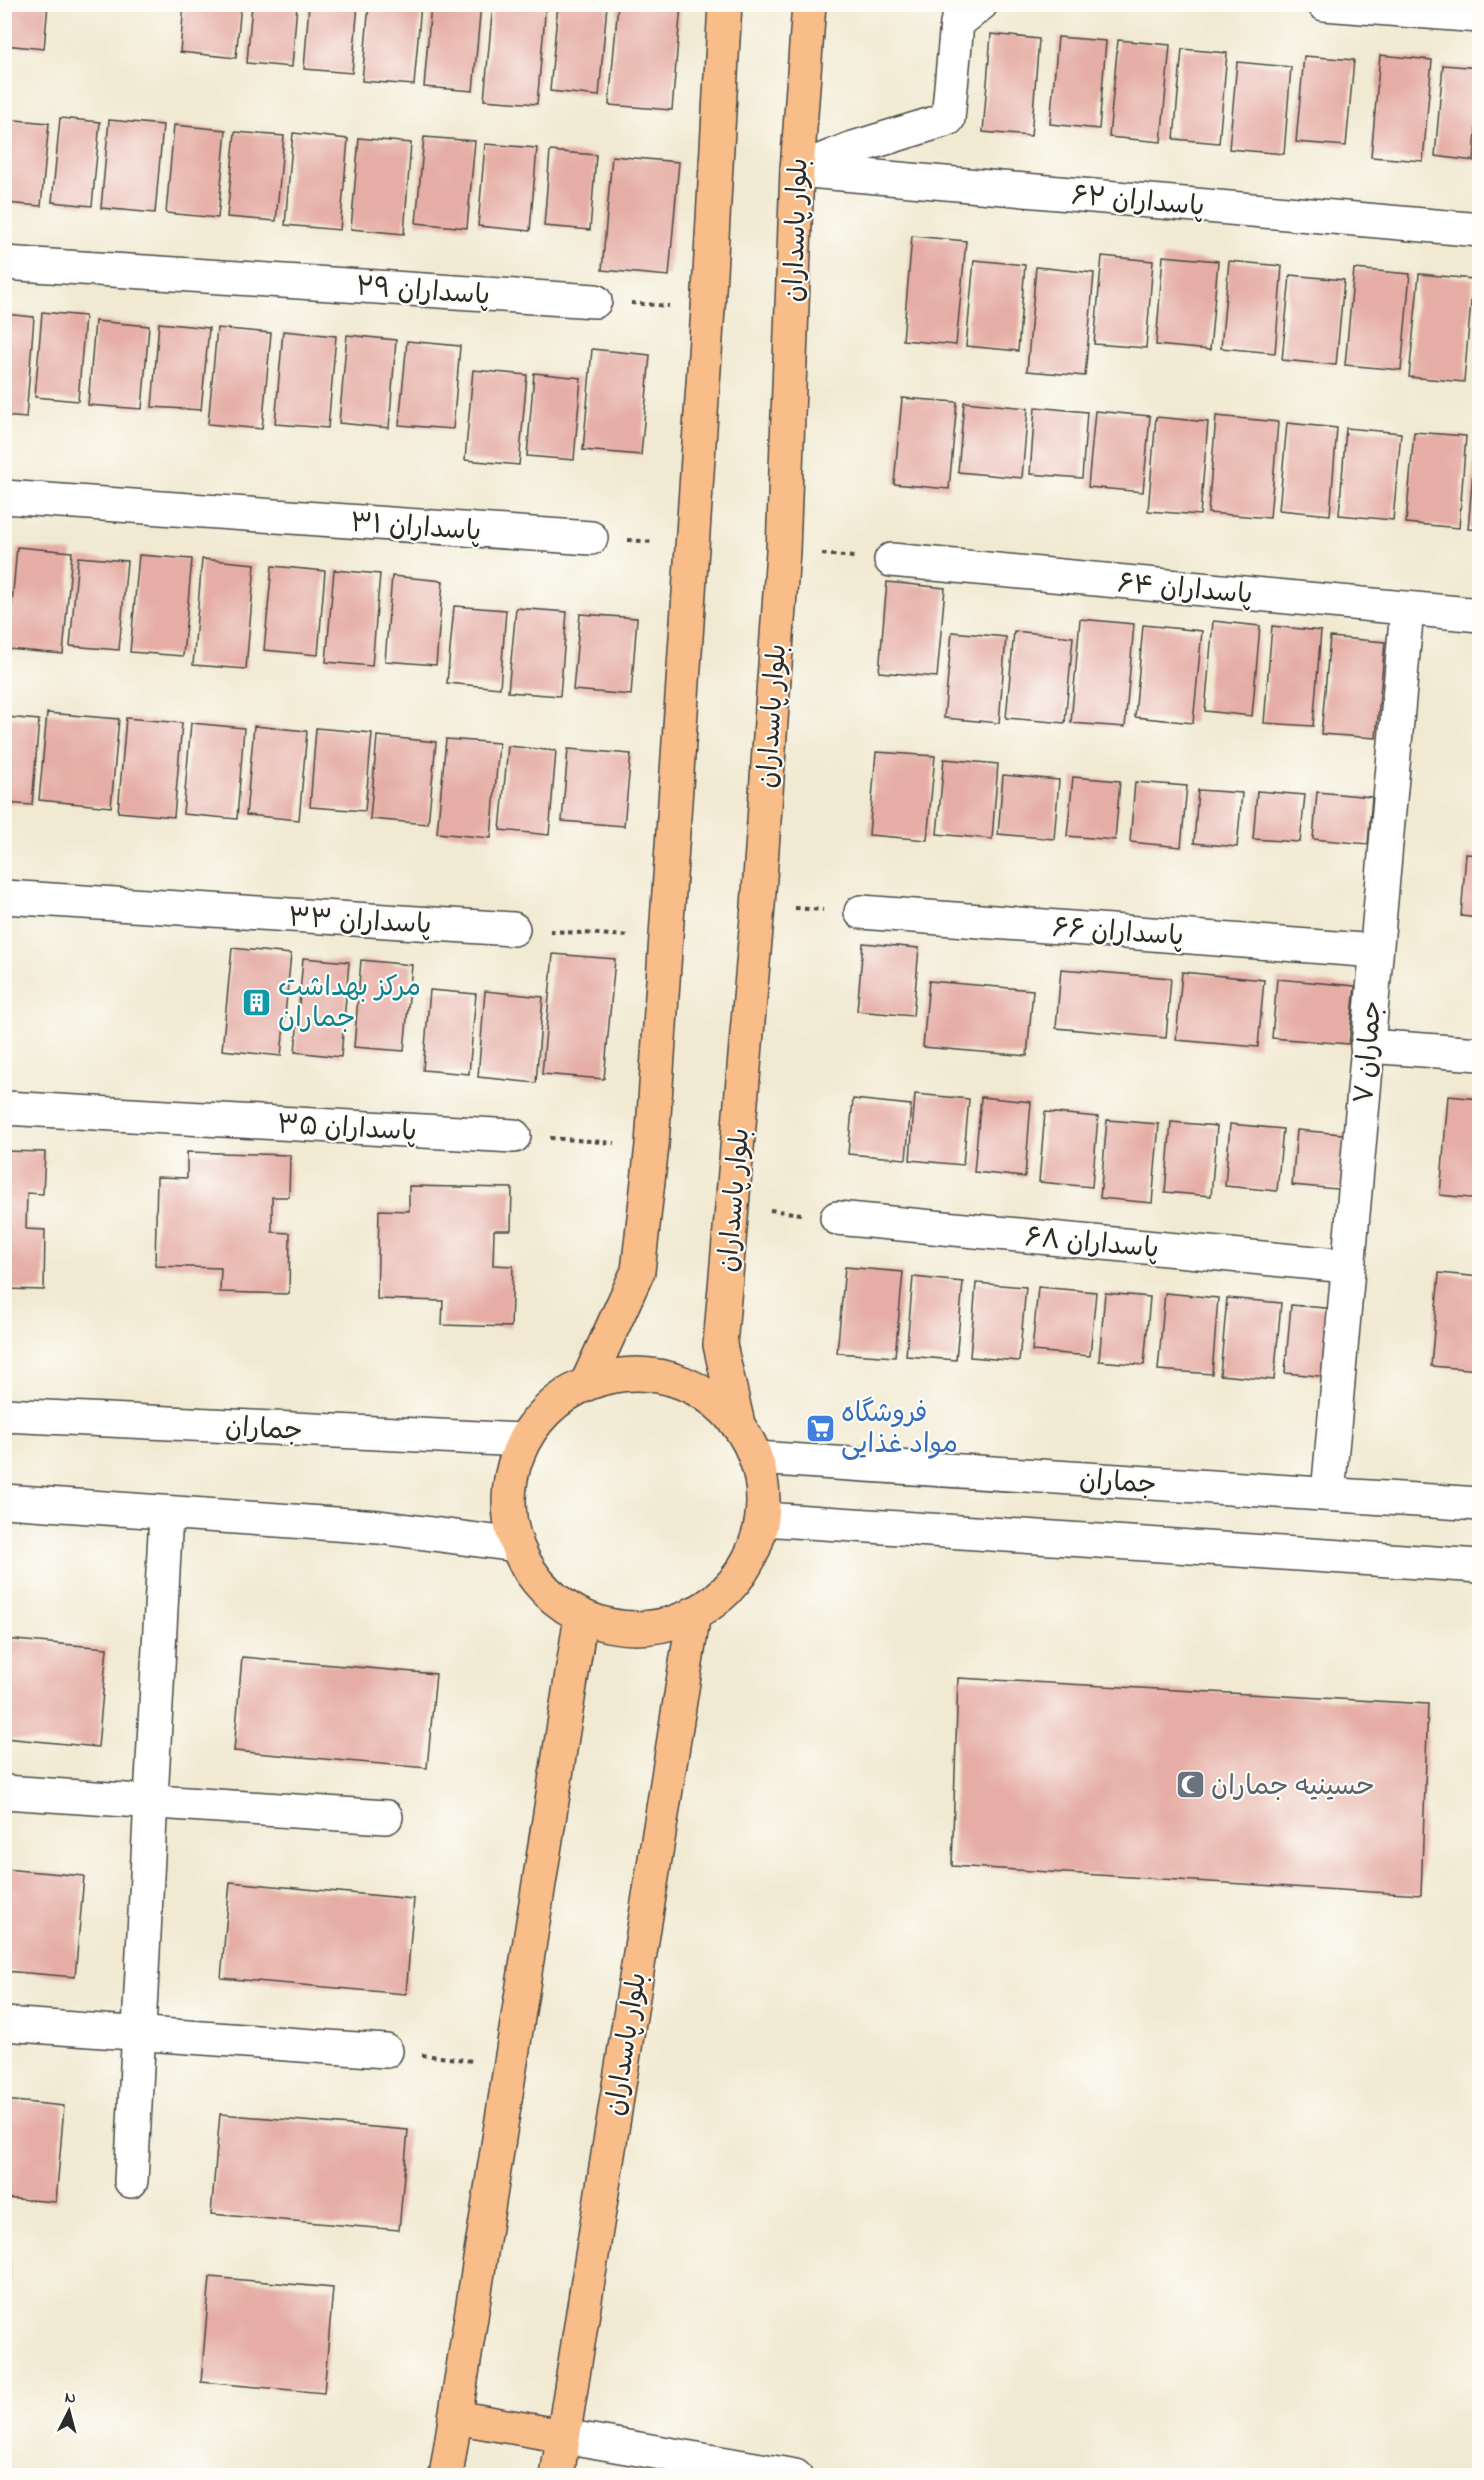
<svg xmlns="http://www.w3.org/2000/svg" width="1484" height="2480" viewBox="0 0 1484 2480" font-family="'Indie Flower','Playpen Sans Arabic',sans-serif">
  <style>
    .building { fill: #e5ada5 }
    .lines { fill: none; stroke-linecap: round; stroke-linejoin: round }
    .minor-casing { stroke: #494844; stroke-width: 36 }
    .major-casing { stroke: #494844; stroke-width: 36 }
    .path { stroke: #494844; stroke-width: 4; stroke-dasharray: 4.5 4.5; stroke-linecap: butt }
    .minor { stroke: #fff; stroke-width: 33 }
    .major { stroke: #f8bd89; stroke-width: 33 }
    .labels { text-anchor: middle; stroke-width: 4.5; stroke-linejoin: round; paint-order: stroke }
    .street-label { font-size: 27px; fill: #2b2b2b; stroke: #fdfcf7 }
    .culture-label { font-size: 27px; fill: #0d838f; stroke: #fdfcf7; text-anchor: start }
    .shop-label { font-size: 27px; fill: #366cbe; stroke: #fdfcf7; text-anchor: start }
    .worship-label { font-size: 27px; fill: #5b616d; stroke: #fdfcf7; text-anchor: start }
  </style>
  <rect width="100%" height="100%" fill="#fdfcf7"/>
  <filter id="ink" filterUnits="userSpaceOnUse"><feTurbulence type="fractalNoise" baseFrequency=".0167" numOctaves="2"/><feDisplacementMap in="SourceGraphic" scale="12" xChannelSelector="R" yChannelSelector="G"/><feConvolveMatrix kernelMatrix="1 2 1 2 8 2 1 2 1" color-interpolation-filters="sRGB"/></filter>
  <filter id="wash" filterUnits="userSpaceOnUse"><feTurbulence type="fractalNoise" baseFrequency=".008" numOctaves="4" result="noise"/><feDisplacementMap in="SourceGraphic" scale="24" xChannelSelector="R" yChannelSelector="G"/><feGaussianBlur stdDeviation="1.35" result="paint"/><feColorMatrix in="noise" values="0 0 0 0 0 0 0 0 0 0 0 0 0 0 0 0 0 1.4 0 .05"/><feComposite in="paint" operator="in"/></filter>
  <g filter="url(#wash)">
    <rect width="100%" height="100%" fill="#f1e9d1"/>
    <g id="blocks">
      <g class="building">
        <path d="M4 4H48L44 49 4 45Z"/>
        <path d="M184 4H241L236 58 180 52Z"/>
        <path d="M252 4H297L292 67 247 63Z"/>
        <path d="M309 4H358L352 73 304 69Z"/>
        <path d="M369 4H421L414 85 362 81Z"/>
        <path d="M431 4H481L473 91 424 87Z"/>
        <path d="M493 4H546L537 104 484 100Z"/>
        <path d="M558 4 607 5 599 96 550 91Z"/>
        <path d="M618 4 681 5 672 110 609 105Z"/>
        <path d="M991 34 1039 39 1031 136 983 132Z"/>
        <path d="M1058 37 1106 41 1099 129 1050 124Z"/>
        <path d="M1118 40 1170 45 1161 142 1109 137Z"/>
        <path d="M1182 49 1227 53 1219 143 1174 139Z"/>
        <path d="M1380 55 1432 60 1423 161 1371 157Z"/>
        <path d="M1304 56 1354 60 1346 146 1296 142Z"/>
        <path d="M1237 62 1291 67 1284 154 1229 149Z"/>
        <path d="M1443 65 1480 68 1474 161 1435 156Z"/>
        <path d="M60 118 100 122 92 206 52 202Z"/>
        <path d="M4 119 49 123 41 206 4 203Z"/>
        <path d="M109 120 163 125 155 213 101 208Z"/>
        <path d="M174 125 226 130 218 218 166 213Z"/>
        <path d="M235 132 284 136 276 221 227 217Z"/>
        <path d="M293 133 348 139 340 230 285 225Z"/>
        <path d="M424 137 475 141 467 228 416 223Z"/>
        <path d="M359 138 411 143 404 234 351 229Z"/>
        <path d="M485 144 537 148 530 231 478 226Z"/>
        <path d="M550 151 596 155 590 230 544 226Z"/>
        <path d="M612 156 679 162 669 276 602 270Z"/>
        <path d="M912 236 966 241 956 345 903 340Z"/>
        <path d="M1102 256 1153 261 1146 348 1094 344Z"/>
        <path d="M1163 256 1218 261 1210 350 1156 345Z"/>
        <path d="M974 260 1025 265 1018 351 966 346Z"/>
        <path d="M1229 261 1282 266 1275 353 1221 348Z"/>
        <path d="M1036 267 1094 273 1085 376 1027 371Z"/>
        <path d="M1354 269 1410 274 1401 370 1345 365Z"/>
        <path d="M1419 274 1473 279 1464 382 1409 377Z"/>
        <path d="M1290 275 1344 280 1336 365 1282 360Z"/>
        <path d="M42 312 85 316 78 401 35 397Z"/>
        <path d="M4 314 34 317 26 418 4 416Z"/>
        <path d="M95 321 149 326 142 409 88 405Z"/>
        <path d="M159 323 209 328 201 410 152 407Z"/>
        <path d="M217 328 271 333 262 429 208 424Z"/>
        <path d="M283 331 336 336 328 428 275 424Z"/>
        <path d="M347 335 396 340 389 428 339 423Z"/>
        <path d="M1478 338H1480V372H1475Z"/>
        <path d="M407 341 460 346 453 429 399 425Z"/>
        <path d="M592 349 650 355 641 455 583 450Z"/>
        <path d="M473 370 527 375 519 465 465 460Z"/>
        <path d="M534 373 581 378 574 460 527 456Z"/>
        <path d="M902 398 957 402 949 489 894 484Z"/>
        <path d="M964 402 1028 408 1022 478 958 472Z"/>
        <path d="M1035 407 1087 412 1082 478 1030 474Z"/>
        <path d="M1095 411 1150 416 1143 492 1088 487Z"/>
        <path d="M1216 416 1278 422 1270 518 1208 513Z"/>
        <path d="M1156 417 1208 422 1200 515 1148 511Z"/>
        <path d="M1287 423 1337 428 1330 515 1279 510Z"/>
        <path d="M1346 428 1401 433 1393 520 1339 515Z"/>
        <path d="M1414 432 1466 436 1459 528 1406 523Z"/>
        <path d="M1476 437H1480V530L1468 529Z"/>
        <path d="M17 547 72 552 63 654 8 649Z"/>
        <path d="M139 555 192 559 183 656 130 652Z"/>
        <path d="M78 557 127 561 119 650 70 646Z"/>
        <path d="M202 559 255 564 246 669 193 665Z"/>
        <path d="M272 566 325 571 318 655 264 650Z"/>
        <path d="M334 570 380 574 372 666 326 662Z"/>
        <path d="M392 576 443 581 436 665 385 661Z"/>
        <path d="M887 582 945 588 937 677 879 672Z"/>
        <path d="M454 606 506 610 500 688 447 683Z"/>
        <path d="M516 608 567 612 560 696 508 692Z"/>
        <path d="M580 614 637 618 631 695 573 690Z"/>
        <path d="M1080 619 1134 624 1125 727 1071 723Z"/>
        <path d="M1213 621 1260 626 1252 716 1205 711Z"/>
        <path d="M1143 625 1202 631 1193 723 1135 717Z"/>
        <path d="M1272 626 1321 631 1313 726 1264 723Z"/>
        <path d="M1014 631 1073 637 1065 723 1006 718Z"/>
        <path d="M952 632 1006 637 999 723 944 718Z"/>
        <path d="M1330 637 1385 642 1376 738 1321 734Z"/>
        <path d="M47 713 119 719 111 807 39 800Z"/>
        <path d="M6 717 39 720 32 805 4 803Z"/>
        <path d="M126 718 182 723 174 817 118 812Z"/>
        <path d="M191 723 244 728 237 819 183 814Z"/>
        <path d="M254 726 307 731 299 820 246 815Z"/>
        <path d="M316 728 372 733 365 811 310 807Z"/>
        <path d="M377 736 436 742 428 824 370 819Z"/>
        <path d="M446 739 499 743 491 838 437 833Z"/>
        <path d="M508 746 556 751 549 835 500 830Z"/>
        <path d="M568 749 631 754 624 826 562 821Z"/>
        <path d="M876 752 935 756 927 840 869 835Z"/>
        <path d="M944 759 998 764 992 839 937 834Z"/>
        <path d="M1478 762H1480V778H1476Z"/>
        <path d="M1003 775 1059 780 1054 839 998 834Z"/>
        <path d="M1073 777 1120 781 1115 840 1067 836Z"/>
        <path d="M1135 782 1187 786 1181 847 1130 842Z"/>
        <path d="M1198 790 1242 793 1237 847 1194 843Z"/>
        <path d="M1257 791 1305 795 1300 842 1253 839Z"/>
        <path d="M1317 792 1372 797 1368 844 1313 839Z"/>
        <path d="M1466 854 1480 855V918L1461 916Z"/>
        <path d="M863 943 919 948 913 1016 857 1011Z"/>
        <path d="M232 948 291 954 281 1056 222 1050Z"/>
        <path d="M553 954 615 959 604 1079 542 1074Z"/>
        <path d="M303 958 349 962 341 1057 295 1052Z"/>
        <path d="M361 960 412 965 404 1051 354 1047Z"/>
        <path d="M1061 969 1171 978 1166 1038 1056 1028Z"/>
        <path d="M1182 972 1264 980 1258 1047 1176 1040Z"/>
        <path d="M1277 979 1355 986 1349 1044 1272 1038Z"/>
        <path d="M929 981 1033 990 1027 1056 923 1047Z"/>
        <path d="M430 990 476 994 469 1074 423 1070Z"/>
        <path d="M485 991 543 997 536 1083 478 1077Z"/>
        <path d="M915 1094 969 1099 963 1165 910 1160Z"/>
        <path d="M1448 1096 1480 1099V1199L1440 1195Z"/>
        <path d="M981 1097 1031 1102 1025 1177 974 1172Z"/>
        <path d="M853 1099 911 1105 906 1159 848 1154Z"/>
        <path d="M1045 1112 1098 1117 1092 1187 1039 1182Z"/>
        <path d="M1107 1120 1159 1124 1152 1203 1100 1198Z"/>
        <path d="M1171 1122 1217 1126 1211 1196 1165 1192Z"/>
        <path d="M1230 1124 1283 1129 1277 1191 1225 1186Z"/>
        <path d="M1297 1130 1353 1135 1348 1190 1292 1185Z"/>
        <path d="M4 1151 45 1152 43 1194 27 1193 26 1229 45 1230 44 1290 4 1289Z"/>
        <path d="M187 1152 290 1155 289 1197H272V1232L290 1233 289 1294 220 1292 221 1268 155 1266 157 1177 187 1178Z"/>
        <path d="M409 1186 512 1188 511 1230H494L493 1265 513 1266 511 1327 442 1325 443 1301 377 1299 379 1210 409 1211Z"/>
        <path d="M845 1267 903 1272 895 1357 837 1353Z"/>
        <path d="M1439 1273 1480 1277V1370L1431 1366Z"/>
        <path d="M913 1277 963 1282 956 1360 906 1356Z"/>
        <path d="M976 1283 1026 1287 1019 1361 970 1357Z"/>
        <path d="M1038 1287 1096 1292 1090 1356 1032 1351Z"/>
        <path d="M1105 1293 1150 1297 1144 1365 1099 1361Z"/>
        <path d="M1165 1293 1218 1298 1212 1374 1158 1370Z"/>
        <path d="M1227 1298 1281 1303 1274 1380 1220 1375Z"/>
        <path d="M1291 1305 1336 1309 1330 1377 1285 1373Z"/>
        <path d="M4 1639 107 1648 98 1747 4 1738Z"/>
        <path d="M242 1657 436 1674 427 1768 234 1751Z"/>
        <path d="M958 1678 1428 1704 1421 1895 952 1866Z"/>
        <path d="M4 1869 84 1876 75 1977 4 1971Z"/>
        <path d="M230 1882 414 1899 406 1994 221 1978Z"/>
        <path d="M4 2100 64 2106 56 2202 4 2198Z"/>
        <path d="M220 2114 408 2130 399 2230 211 2214Z"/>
        <path d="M4 2260 11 2261 6 2319H4Z"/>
        <path d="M210 2277 333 2288 324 2393 201 2382Z"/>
      </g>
    </g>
  </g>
  <g filter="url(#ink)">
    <use href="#blocks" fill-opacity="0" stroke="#494844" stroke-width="1.5"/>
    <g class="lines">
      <defs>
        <g id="minor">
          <path d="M1324 4 1480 16"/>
          <path d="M805 167 850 149 948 119 957 23 981 4"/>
          <path d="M797 170 1480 230"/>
          <path d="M4 263 595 301"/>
          <path d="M4 497 591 538"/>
          <path d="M891 560 1480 615"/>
          <path d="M4 897 513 929"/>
          <path d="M861 912 1376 951"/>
          <path d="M1367 1046 1480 1054"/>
          <path d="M4 1108 514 1136"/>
          <path d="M837 1218 1347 1266"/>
          <path d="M4 1415 523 1440"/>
          <path d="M756 1458 1480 1504"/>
          <path d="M1328 1494 1407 609"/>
          <path d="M4 1501 379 1527 516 1545"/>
          <path d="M763 1519 1480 1566"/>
          <path d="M4 1792 386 1817"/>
          <path d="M4 2024 386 2051"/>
          <path d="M131 2181 166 1514"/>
          <path d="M563 2436 795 2476"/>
        </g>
        <g id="major">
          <circle cx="636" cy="1501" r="127"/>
          <path d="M587 1383 638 1271 652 1145 708 309 725 4"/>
          <path d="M738 1424 720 1345 758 906 783 551 797 170 809 4"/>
          <path d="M455 2417 563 2436"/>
          <path d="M446 2476 581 1616"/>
          <path d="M557 2476 694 1613"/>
        </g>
      </defs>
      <use href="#minor" class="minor-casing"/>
      <use href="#major" class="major-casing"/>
      <g class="path">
        <path d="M631 303 669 306"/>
        <path d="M628 540 653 542"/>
        <path d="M822 554 854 557"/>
        <path d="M795 908 823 910"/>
        <path d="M550 931 629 936"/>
        <path d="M550 1138 615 1143"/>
        <path d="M770 1210 801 1214"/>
        <path d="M422 2055 474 2061"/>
      </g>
      <use href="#minor" class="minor"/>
      <use href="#major" class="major"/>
    </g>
  </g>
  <defs>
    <symbol id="building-square" viewBox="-11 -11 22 22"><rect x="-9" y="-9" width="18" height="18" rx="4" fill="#0f9aa8" stroke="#fdfcf7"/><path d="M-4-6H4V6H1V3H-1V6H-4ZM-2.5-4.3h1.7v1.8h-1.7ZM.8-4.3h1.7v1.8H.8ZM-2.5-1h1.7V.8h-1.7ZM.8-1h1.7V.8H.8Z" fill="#fff"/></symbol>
    <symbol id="supermarket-square" viewBox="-11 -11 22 22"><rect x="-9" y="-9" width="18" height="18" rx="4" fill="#3f7fe0" stroke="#fdfcf7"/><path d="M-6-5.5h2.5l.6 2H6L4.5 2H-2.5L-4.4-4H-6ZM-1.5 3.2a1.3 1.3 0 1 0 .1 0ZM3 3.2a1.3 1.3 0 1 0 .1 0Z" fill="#fff"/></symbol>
    <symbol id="mosque-square" viewBox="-11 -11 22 22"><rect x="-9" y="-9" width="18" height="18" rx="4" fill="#6b7280" stroke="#fdfcf7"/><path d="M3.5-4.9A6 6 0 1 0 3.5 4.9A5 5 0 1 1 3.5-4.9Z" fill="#fff"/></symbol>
  </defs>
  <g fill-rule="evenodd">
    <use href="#building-square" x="240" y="986" width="33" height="33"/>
    <use href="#supermarket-square" x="804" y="1412" width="33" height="33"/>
    <use href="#mosque-square" x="1174" y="1768" width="33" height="33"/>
  </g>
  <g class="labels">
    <g class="street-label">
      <text transform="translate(1138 200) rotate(5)" y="9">پاسداران ۶۲</text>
      <text transform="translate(795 230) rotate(-88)" y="9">بلوار پاسداران</text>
      <text transform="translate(423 290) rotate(4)" y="9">پاسداران ۲۹</text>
      <text transform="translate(416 526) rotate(4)" y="9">پاسداران ۳۱</text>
      <text transform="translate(1185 588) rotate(5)" y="9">پاسداران ۶۴</text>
      <text transform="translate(771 716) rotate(-86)" y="9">بلوار پاسداران</text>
      <text transform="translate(360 920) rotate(3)" y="9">پاسداران ۳۳</text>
      <text transform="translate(1118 931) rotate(4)" y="9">پاسداران ۶۶</text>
      <text transform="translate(1367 1052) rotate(-85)" y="9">جماران ۷</text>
      <text transform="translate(347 1127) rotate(3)" y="9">پاسداران ۳۵</text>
      <text transform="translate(733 1200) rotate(-85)" y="9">بلوار پاسداران</text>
      <text transform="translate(1092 1242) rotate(5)" y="9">پاسداران ۶۸</text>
      <text transform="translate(264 1428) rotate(3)" y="9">جماران</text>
      <text transform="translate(1118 1481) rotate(4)" y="9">جماران</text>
      <text transform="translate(625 2044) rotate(-81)" y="9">بلوار پاسداران</text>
    </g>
    <g class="culture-label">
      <text x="278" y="995">مرکز بهداشت<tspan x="278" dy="31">جماران</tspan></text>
    </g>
    <g class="shop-label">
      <text x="841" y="1421">فروشگاه<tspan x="841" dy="31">مواد غذایی</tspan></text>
    </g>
    <g class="worship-label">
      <text x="1211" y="1794">حسینیه جماران</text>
    </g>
  </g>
  <rect width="1484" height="2480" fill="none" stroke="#fdfcf7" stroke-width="24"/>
  <g transform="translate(69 2411) rotate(6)" stroke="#fdfcf7" stroke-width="4.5" paint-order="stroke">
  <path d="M0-4.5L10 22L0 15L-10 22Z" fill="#2b2b2b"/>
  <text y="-9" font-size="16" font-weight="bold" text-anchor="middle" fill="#2b2b2b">N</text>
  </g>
</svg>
